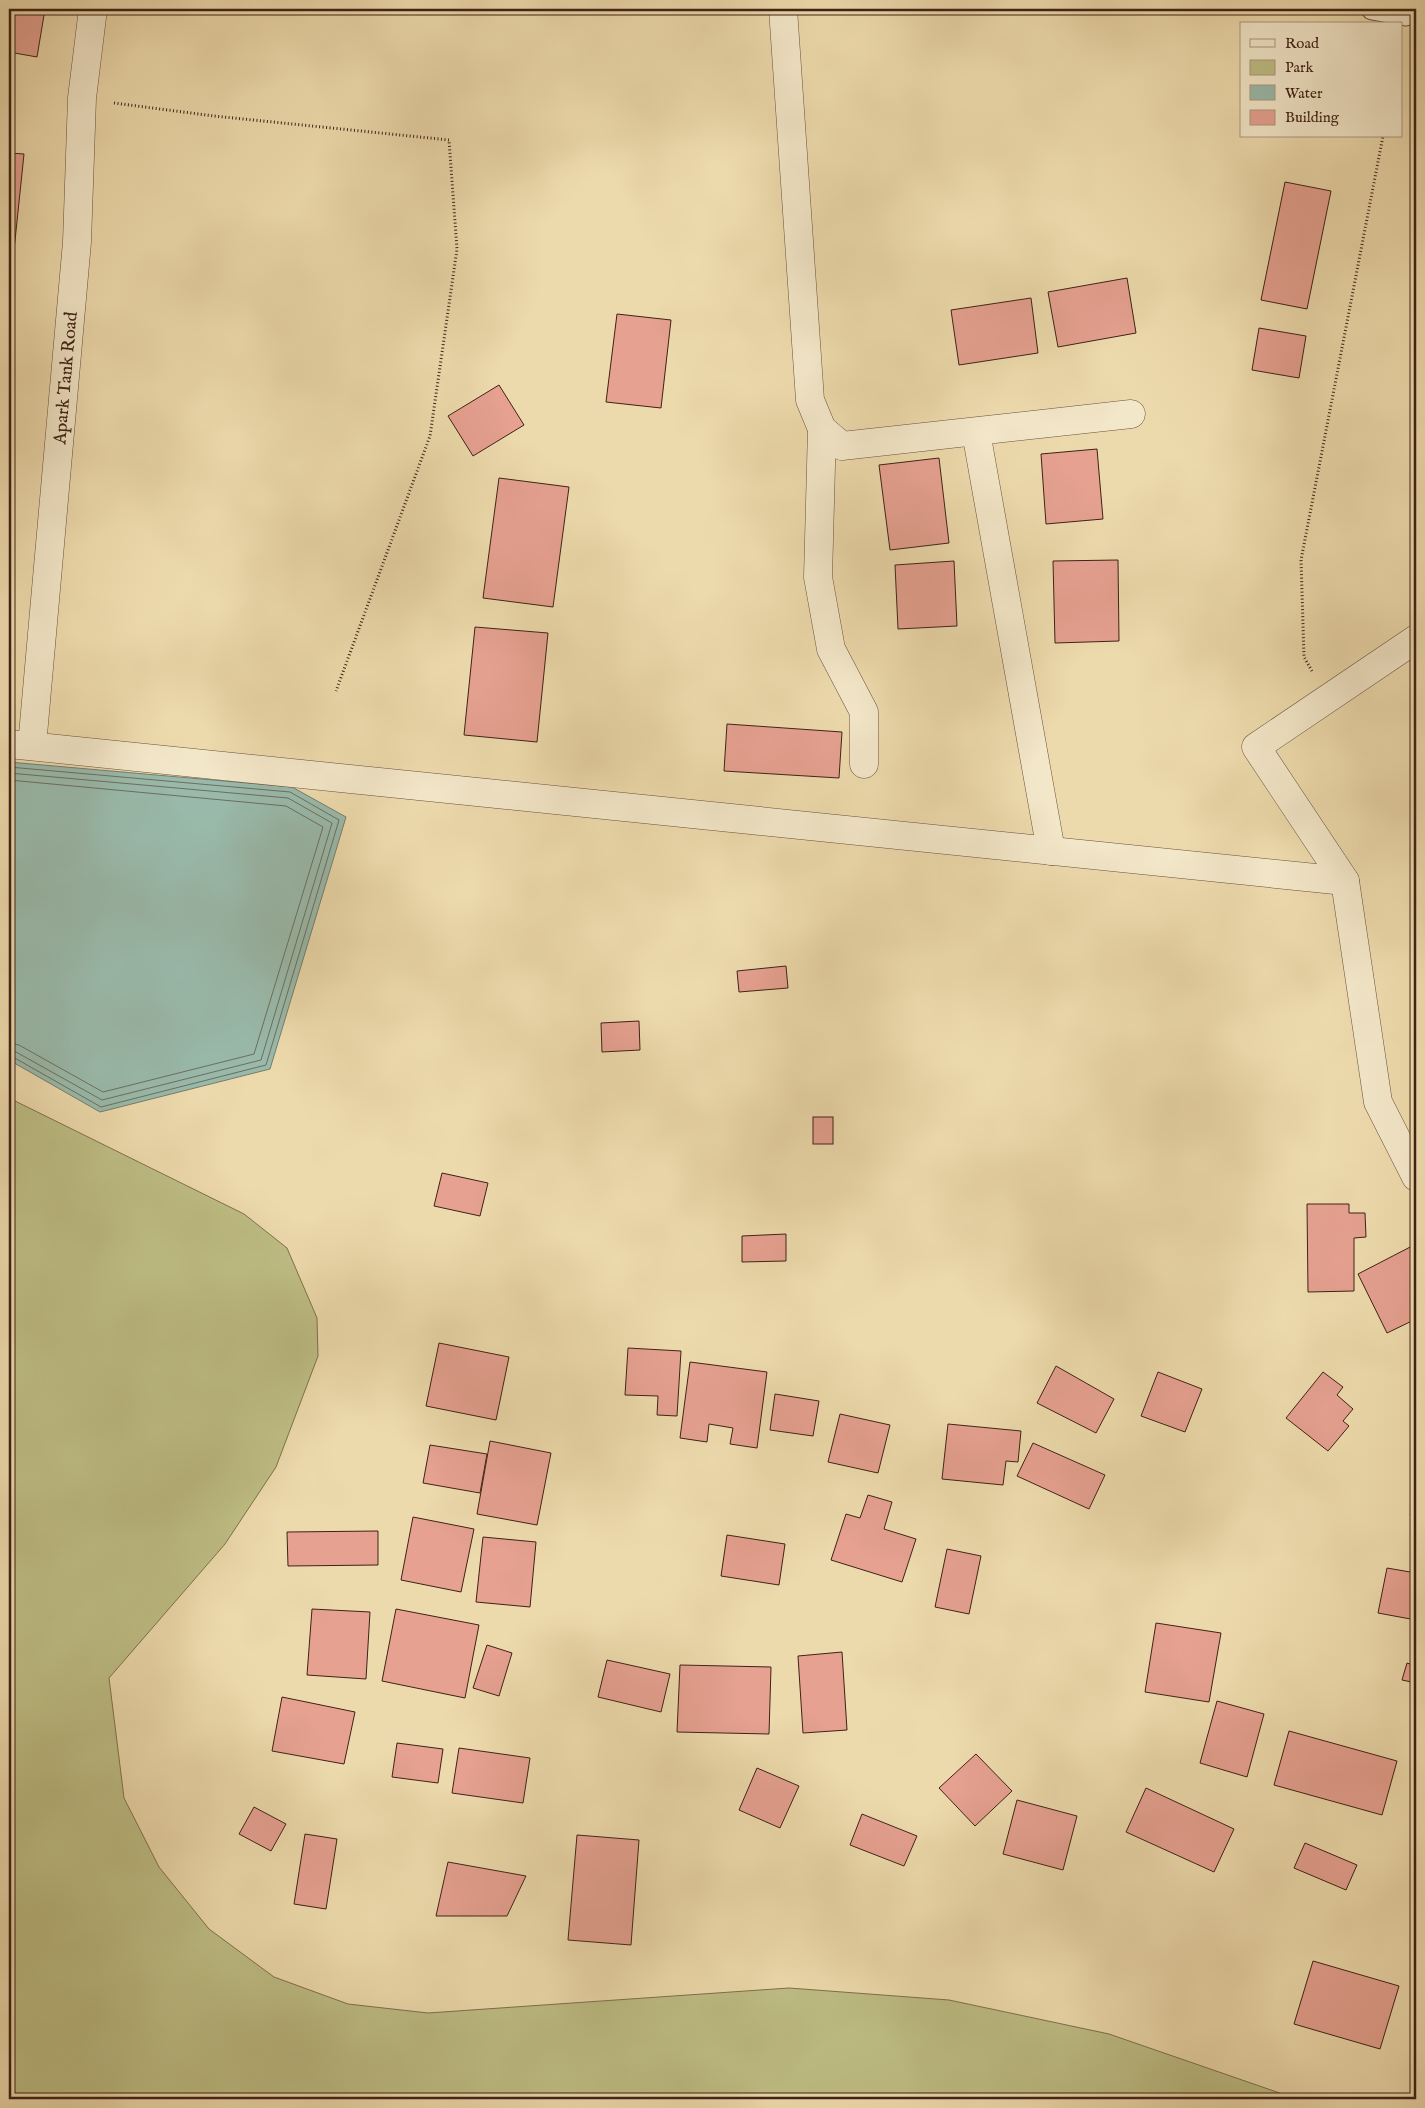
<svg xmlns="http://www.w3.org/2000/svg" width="1425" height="2108" viewBox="0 0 1425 2108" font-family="'IM FELL English',serif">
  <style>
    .green { fill: #bebe85; stroke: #7e704e }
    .water { fill: #99baab; stroke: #757d6f }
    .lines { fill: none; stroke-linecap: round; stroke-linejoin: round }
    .shore { stroke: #6c6e60; stroke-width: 1 }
    .building { fill: #e6a191; stroke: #3e2216 }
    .service-casing { stroke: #6a503c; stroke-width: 23 }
    .minor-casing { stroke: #6a503c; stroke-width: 29 }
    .path { stroke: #3e2216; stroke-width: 3; stroke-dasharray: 1 2.5; stroke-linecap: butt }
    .service { stroke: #f3e7c9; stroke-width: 21 }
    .minor { stroke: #f3e7c9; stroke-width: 28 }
    .labels { text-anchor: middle; stroke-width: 4; stroke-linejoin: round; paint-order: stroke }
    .street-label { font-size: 18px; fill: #3e2216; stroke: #f3e7c9 }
  </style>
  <rect width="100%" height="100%" fill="#eddaac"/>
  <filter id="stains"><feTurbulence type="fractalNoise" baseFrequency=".004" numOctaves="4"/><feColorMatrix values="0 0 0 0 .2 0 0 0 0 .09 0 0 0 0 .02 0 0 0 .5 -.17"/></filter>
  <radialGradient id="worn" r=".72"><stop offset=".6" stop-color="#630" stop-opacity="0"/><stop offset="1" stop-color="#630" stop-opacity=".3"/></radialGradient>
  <path class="green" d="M9 1098 244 1214 287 1248 317 1318 318 1356 276 1467 225 1544 109 1678 124 1798 159 1867 209 1929 274 1977 348 2004 428 2013 789 1988 949 2000 1109 2034 1297 2099H9Z"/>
  <path class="water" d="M9 762 292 787 346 817 270 1069 100 1112 9 1060Z"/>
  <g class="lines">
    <g class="shore">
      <path d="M9 767 290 792 339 820 266 1065 101 1107 13 1057 9 1056"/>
      <path d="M9 773 288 798 332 823 261 1060 102 1100 16 1052 9 1050"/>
      <path d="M9 780 286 806 323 827 254 1054 103 1092 19 1045 9 1043"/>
    </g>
  </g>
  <g class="building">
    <path d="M9 9H45L37 57 9 52Z"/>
    <path d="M9 153 24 154 14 250H9Z"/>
    <path d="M1285 182 1331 191 1307 309 1261 300Z"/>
    <path d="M1127 278 1136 333 1058 347 1048 292Z"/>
    <path d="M1031 298 1038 353 959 365 951 310Z"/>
    <path d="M617 314 671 320 661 408 606 402Z"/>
    <path d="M1259 328 1306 336 1299 378 1252 370Z"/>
    <path d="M499 385 524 425 473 456 448 416Z"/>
    <path d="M1097 449 1103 519 1046 524 1041 454Z"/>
    <path d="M939 458 949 543 890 550 879 465Z"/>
    <path d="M499 478 569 487 553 607 483 598Z"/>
    <path d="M1118 560 1119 641 1055 643 1053 561Z"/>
    <path d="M954 561 957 626 898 629 895 565Z"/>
    <path d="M475 627 548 633 537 742 464 735Z"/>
    <path d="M727 724 842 732 839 778 724 771Z"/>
    <path d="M786 966 788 988 739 992 737 971Z"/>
    <path d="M639 1021 640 1050 602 1052 601 1023Z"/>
    <rect x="813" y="1117" width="20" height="27"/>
    <path d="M442 1173 488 1183 480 1216 434 1206Z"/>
    <path d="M1307 1204H1349V1213H1365L1366 1237 1354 1238V1291L1308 1292Z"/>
    <path d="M786 1234V1261L742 1262V1236Z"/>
    <path d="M1416 1244V1319L1387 1333 1358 1274Z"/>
    <path d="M439 1343 509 1357 496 1420 426 1406Z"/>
    <path d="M628 1348 681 1351 677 1416 657 1415 658 1396 625 1395Z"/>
    <path d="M690 1362 767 1372 757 1448 730 1444 733 1428 709 1424 707 1442 680 1438Z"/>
    <path d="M1056 1366 1114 1399 1096 1433 1037 1403Z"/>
    <path d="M1158 1372 1202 1389 1185 1432 1141 1416Z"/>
    <path d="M1323 1372 1343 1387 1337 1395 1353 1409 1343 1421 1349 1426 1328 1451 1286 1418Z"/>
    <path d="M775 1394 819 1401 813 1436 770 1430Z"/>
    <path d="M840 1414 890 1425 878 1473 828 1462Z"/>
    <path d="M948 1424 1021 1431 1018 1462 1006 1461 1003 1485 942 1479Z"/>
    <path d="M490 1441 551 1453 537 1525 477 1514Z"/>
    <path d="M1033 1443 1105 1475 1089 1509 1017 1476Z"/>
    <path d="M430 1445 487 1454 480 1493 423 1483Z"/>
    <path d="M868 1495 892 1502 884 1529 916 1539 902 1582 831 1560 846 1514 860 1518Z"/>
    <path d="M1416 1499V1517L1410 1515Z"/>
    <path d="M413 1517 474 1529 461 1592 401 1580Z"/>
    <path d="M378 1531V1565L288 1566 287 1532Z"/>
    <path d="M727 1535 785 1544 779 1585 721 1576Z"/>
    <path d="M483 1537 536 1542 530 1607 476 1602Z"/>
    <path d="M947 1549 981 1556 969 1614 935 1607Z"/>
    <path d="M1387 1568 1416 1573V1620L1378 1613Z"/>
    <path d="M312 1609 370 1612 366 1679 307 1675Z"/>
    <path d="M396 1609 479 1625 465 1698 382 1681Z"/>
    <path d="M1156 1623 1221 1633 1209 1702 1145 1692Z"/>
    <path d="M487 1645 512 1653 499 1696 473 1688Z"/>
    <path d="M842 1652 847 1730 803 1733 798 1656Z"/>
    <path d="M607 1660 670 1674 661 1712 598 1697Z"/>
    <path d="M1407 1663 1416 1666V1683L1402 1680Z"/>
    <path d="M680 1665 771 1667 769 1734 677 1732Z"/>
    <path d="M282 1697 355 1712 344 1764 272 1751Z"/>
    <path d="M1217 1701 1264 1714 1247 1777 1200 1763Z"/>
    <path d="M1289 1731 1397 1761 1382 1815 1274 1785Z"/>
    <path d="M397 1743 443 1749 438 1783 392 1777Z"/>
    <path d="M459 1748 530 1758 523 1803 452 1793Z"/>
    <path d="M976 1754 1012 1791 975 1826 939 1788Z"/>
    <path d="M757 1768 799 1786 780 1828 739 1810Z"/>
    <path d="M1146 1788 1234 1829 1214 1872 1126 1832Z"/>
    <path d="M1017 1800 1077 1816 1063 1870 1003 1854Z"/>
    <path d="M254 1807 286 1824 271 1851 239 1834Z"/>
    <path d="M862 1814 917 1836 904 1866 850 1845Z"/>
    <path d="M305 1834 337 1839 326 1909 294 1904Z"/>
    <path d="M577 1835 639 1840 631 1945 568 1940Z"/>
    <path d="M1305 1843 1357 1865 1346 1890 1294 1868Z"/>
    <path d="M448 1862 526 1876 507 1916H436Z"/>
    <path d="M1313 1961 1399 1986 1380 2049 1294 2024Z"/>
  </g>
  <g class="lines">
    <defs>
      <path id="service" d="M1372 9 1406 15"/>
      <g id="minor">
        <path d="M783 9 810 400 822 429 842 446 1131 414"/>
        <path d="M822 429 818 577 831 649 864 712V764"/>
        <path d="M976 432 1051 851"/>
        <path d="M9 744 1345 881 1256 747 1416 639"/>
        <path d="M32 746 77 242 82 98 93 9"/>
        <path d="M1345 881 1378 1102 1416 1177"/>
      </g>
    </defs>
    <use href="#service" class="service-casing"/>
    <use href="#minor" class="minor-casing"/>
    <g class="path">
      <path d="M114 103 214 116 449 140 457 249 430 436 336 691"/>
      <path d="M1312 671 1304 657 1301 560 1383 136"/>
    </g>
    <use href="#service" class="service"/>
    <use href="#minor" class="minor"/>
  </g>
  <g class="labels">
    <g class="street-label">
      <text transform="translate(65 378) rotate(-85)" y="6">Apark Tank Road</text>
    </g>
  </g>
  <rect width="1425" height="2108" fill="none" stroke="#eddaac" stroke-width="30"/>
  <rect x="10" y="10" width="1405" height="2088" fill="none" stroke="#3e2216" stroke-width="2.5"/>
  <rect x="15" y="15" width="1395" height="2078" fill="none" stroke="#3e2216"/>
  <rect x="1240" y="22" width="162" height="115" fill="#f3e7c9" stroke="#ab9881"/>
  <rect x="1250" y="39" width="25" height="8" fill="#f3e7c9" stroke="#ab9881"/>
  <text x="1285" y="48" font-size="15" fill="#3e2216">Road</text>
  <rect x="1250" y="60" width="25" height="15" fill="#bebe85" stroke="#ab9881"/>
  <text x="1285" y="72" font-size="15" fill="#3e2216">Park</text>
  <rect x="1250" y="85" width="25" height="15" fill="#99baab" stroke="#ab9881"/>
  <text x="1285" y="98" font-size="15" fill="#3e2216">Water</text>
  <rect x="1250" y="110" width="25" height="15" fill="#e6a191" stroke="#ab9881"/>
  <text x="1285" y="122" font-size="15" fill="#3e2216">Building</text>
  <rect width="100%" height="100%" filter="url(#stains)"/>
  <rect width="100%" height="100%" fill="url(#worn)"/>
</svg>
